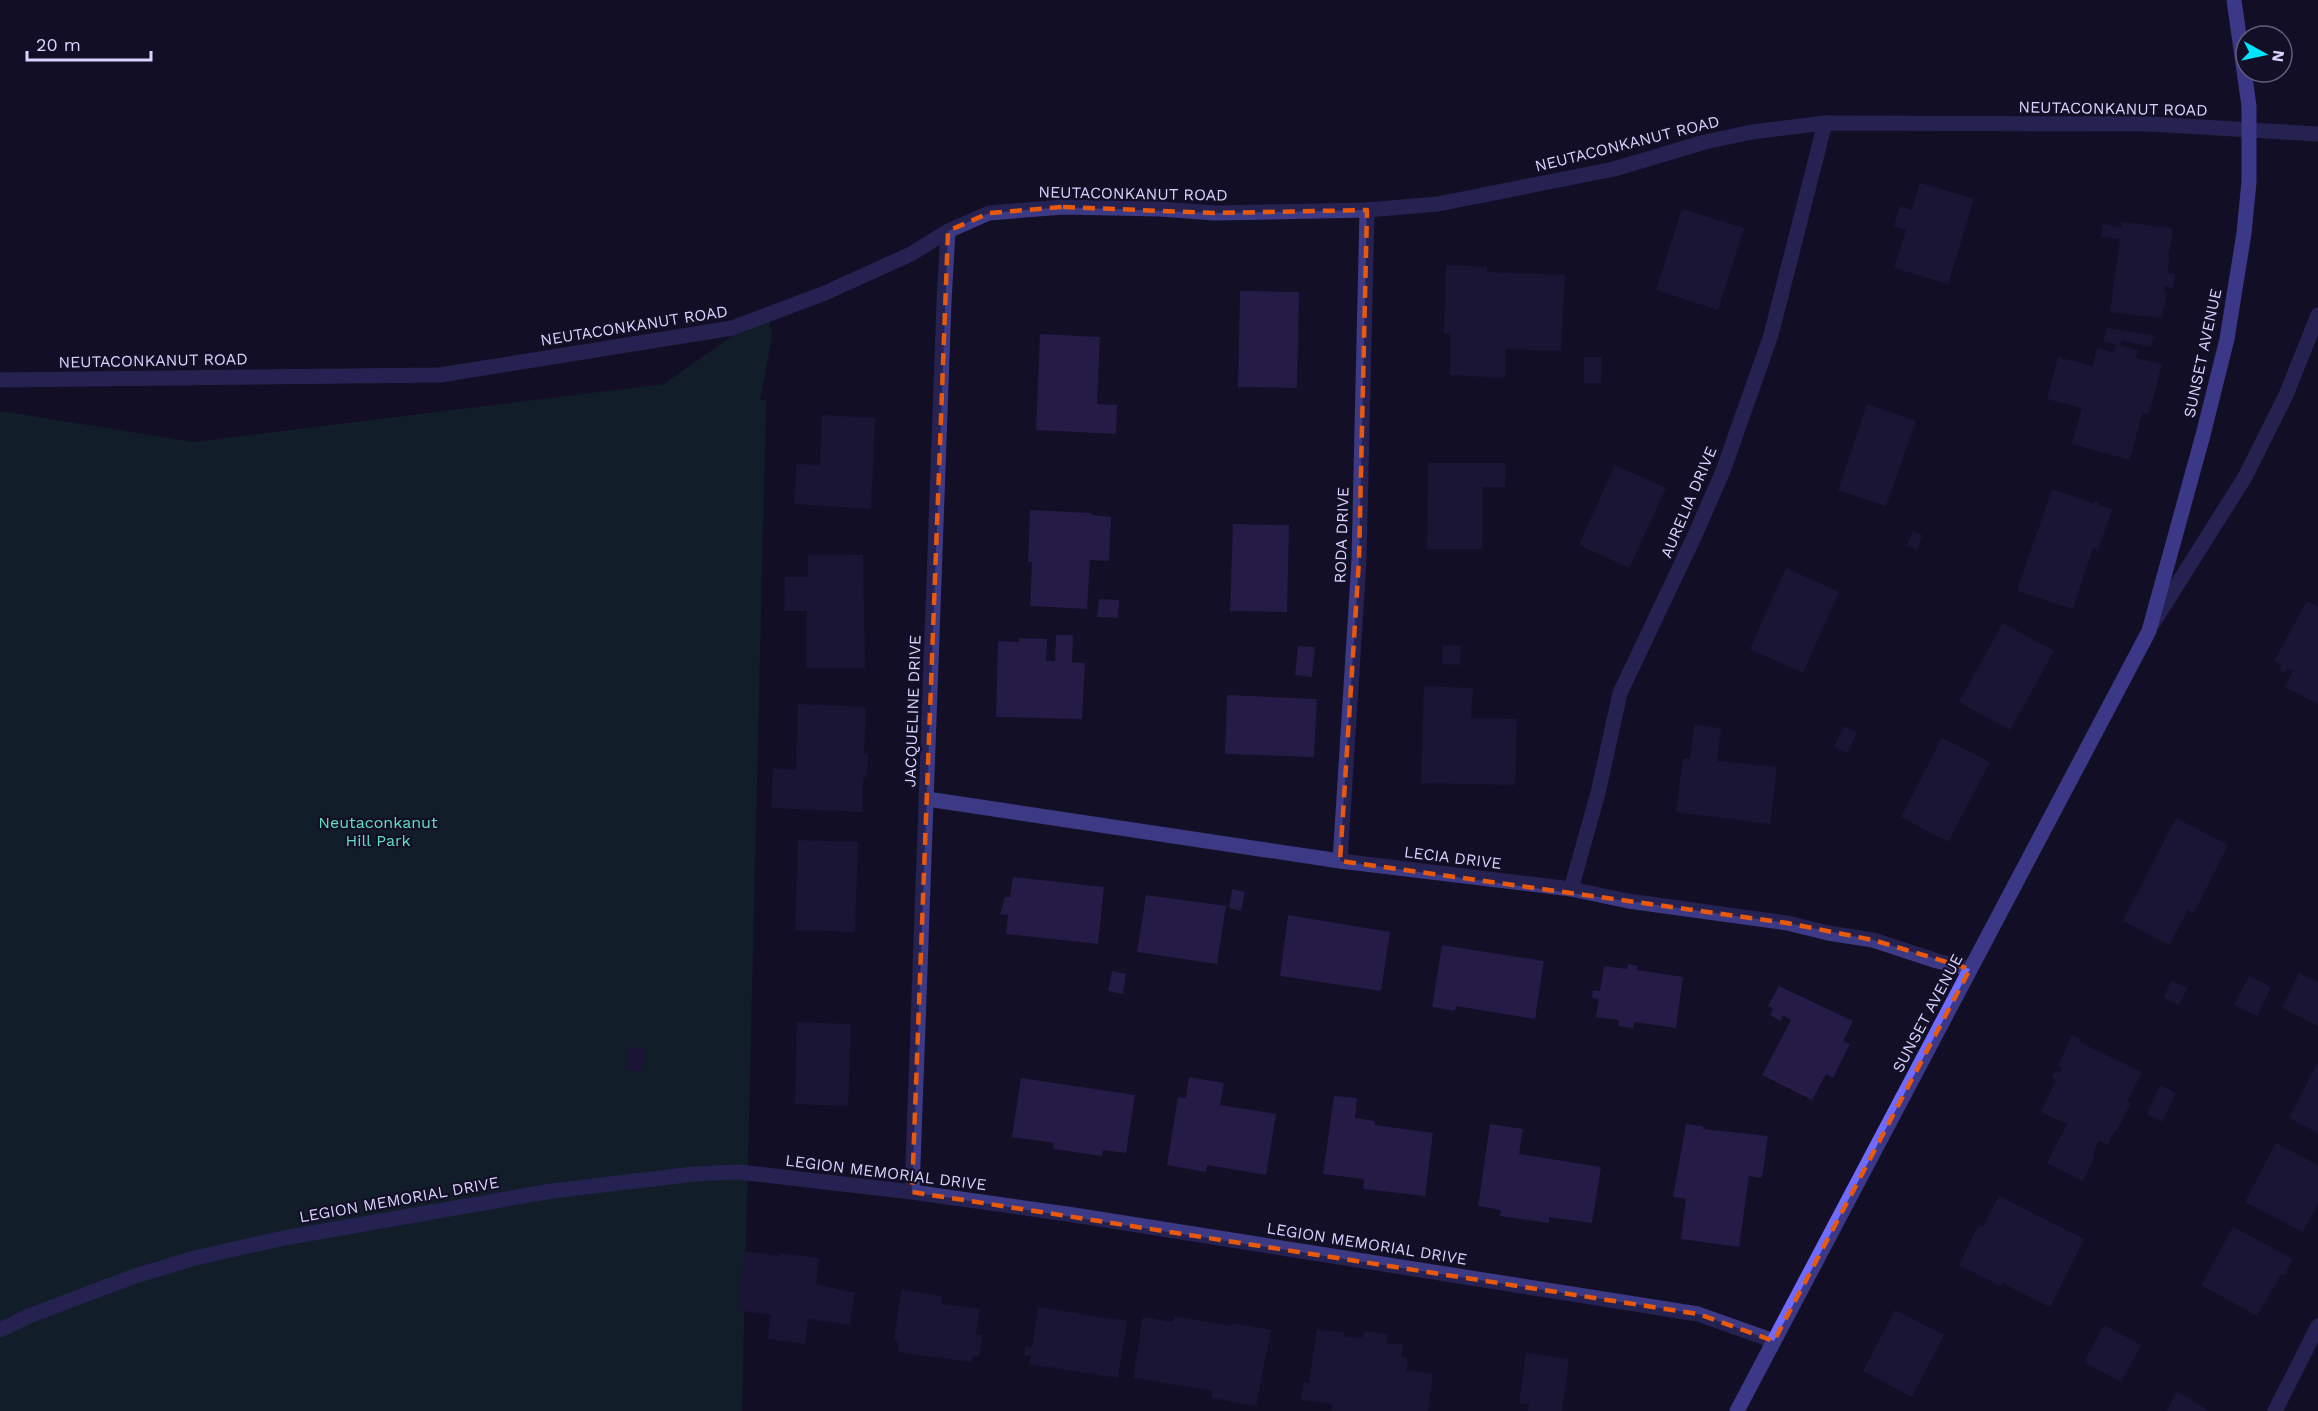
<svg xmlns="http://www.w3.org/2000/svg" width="2318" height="1411" viewBox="0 0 2318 1411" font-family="'Work Sans',sans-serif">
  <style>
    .green { fill: #12302f }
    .building { fill: #241b47 }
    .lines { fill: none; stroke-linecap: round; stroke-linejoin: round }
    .street { stroke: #3d3a85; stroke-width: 15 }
    .secondary { stroke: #6f6bff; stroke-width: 15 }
    .marked { fill: none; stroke: #e8590c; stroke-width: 4.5; stroke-dasharray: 12 8; stroke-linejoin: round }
    .labels { text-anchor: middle; stroke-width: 4.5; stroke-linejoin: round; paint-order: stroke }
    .street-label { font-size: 16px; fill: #d9d4ff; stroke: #130f26 }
    .park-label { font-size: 16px; fill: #5fe0c0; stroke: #130f26 }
  </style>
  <rect width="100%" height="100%" fill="#130f26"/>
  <path class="green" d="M769 319 772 336 760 400H766L742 1411H0V411L194 442 664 384 742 329Z"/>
  <g class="building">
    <path d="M1920 183 1974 199 1948 284 1894 268 1906 230 1894 226 1900 206 1912 210Z"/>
    <path d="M1682 209 1744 228 1718 310 1656 290Z"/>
    <path d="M2122 222 2172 228 2171 233 2173 234 2168 257H2170L2167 273 2175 274 2173 288 2165 286 2164 293 2167 294 2161 318 2110 312 2120 239 2101 237 2103 224 2121 227Z"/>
    <path d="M1446 265 1487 267V272L1565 275 1561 351 1506 349 1505 378 1450 375 1451 333H1444Z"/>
    <path d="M1240 291 1299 292 1297 388 1238 387Z"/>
    <path d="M2107 328 2154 335 2151 347 2121 340 2120 346 2138 350 2136 358 2162 364 2149 414 2142 413 2130 460 2072 444 2082 408 2047 399 2058 357 2093 366 2097 348 2114 353 2116 344 2103 342Z"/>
    <path d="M1040 334 1100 337 1097 404 1117 405 1116 434 1036 430Z"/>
    <path d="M1584 357H1602L1601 383H1584Z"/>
    <path d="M1867 404 1916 421 1886 506 1838 490Z"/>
    <path d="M822 415 875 418 871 509 794 504 797 464 820 465Z"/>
    <path d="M1428 463H1506L1505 487H1483L1482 549H1427Z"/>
    <path d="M1615 465 1666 488 1629 568 1579 545Z"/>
    <path d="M2052 489 2094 504 2095 501 2099 502 2098 505 2112 509 2098 550 2093 548 2073 609 2017 591Z"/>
    <path d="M1030 510 1092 513 1091 515 1111 517 1109 561 1090 560 1087 609 1030 606 1032 562H1028Z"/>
    <path d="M1233 524 1289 525 1287 612 1230 611Z"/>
    <path d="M1913 531 1922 535 1917 550 1907 546Z"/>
    <path d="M808 554 863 555 865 668H806L807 611H784L785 577H808Z"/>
    <path d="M1786 568 1839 592 1803 673 1750 649Z"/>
    <path d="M1099 599 1119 600 1118 618 1097 617Z"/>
    <path d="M2307 601 2318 607V704L2285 687 2293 671 2288 668 2285 673 2279 670 2282 665 2274 661Z"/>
    <path d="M2003 623 2054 651 2010 730 1959 702Z"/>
    <path d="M1056 635H1073L1072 662 1085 663 1082 719 996 717 998 641 1019 642V638L1047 639 1046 661H1055Z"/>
    <path d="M1443 645 1461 646 1460 665 1442 664Z"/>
    <path d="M1298 646 1315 647 1312 677 1295 675Z"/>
    <path d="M1424 686 1473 688 1471 718 1517 719 1515 785 1421 783Z"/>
    <path d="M1227 695 1317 699 1314 757 1225 754Z"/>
    <path d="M798 704 866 707 864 753H868L867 777H863L862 812 771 808 773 768 796 770Z"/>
    <path d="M1694 725 1721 728 1717 761 1777 767 1770 824 1676 812 1683 758 1690 759Z"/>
    <path d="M1844 726 1857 732 1847 753 1834 747Z"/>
    <path d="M1942 738 1990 762 1948 842 1901 817Z"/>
    <path d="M2176 818 2228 845 2194 913 2188 910 2169 945 2123 921Z"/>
    <path d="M798 840 858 842 855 932 795 930Z"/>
    <path d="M1013 877 1104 887 1098 944 1006 934 1008 915 1000 914 1005 897H1010Z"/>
    <path d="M1232 889 1245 892 1241 911 1229 908Z"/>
    <path d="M1146 895 1226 906 1217 964 1137 952Z"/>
    <path d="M1288 915 1390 932 1381 991 1280 976Z"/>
    <path d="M1442 945 1544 961 1535 1019 1456 1006 1455 1011 1432 1007Z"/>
    <path d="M1628 964 1638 966 1637 970 1683 977 1676 1028 1634 1022 1633 1028 1618 1026 1619 1020 1596 1017 1599 999 1592 998 1593 990 1600 991 1604 966 1627 969Z"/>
    <path d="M1112 971 1126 974 1123 994 1108 991Z"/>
    <path d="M2299 973 2318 982V1026L2282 1008Z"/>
    <path d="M2249 976 2271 987 2257 1016 2234 1005Z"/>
    <path d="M2171 980 2187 988 2179 1005 2164 998Z"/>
    <path d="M1779 986 1853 1021 1843 1041 1850 1044 1833 1078 1826 1074 1812 1100 1762 1075 1791 1020 1783 1015 1781 1021 1770 1015 1773 1008 1768 1006Z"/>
    <path d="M797 1022 851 1024 848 1106 795 1104Z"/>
    <path d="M2072 1035 2080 1039 2079 1042 2142 1072 2127 1101 2131 1103 2117 1130H2115L2108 1145 2099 1140 2093 1155 2095 1156 2083 1181 2047 1163 2067 1124 2041 1112 2056 1080 2052 1078 2055 1070 2060 1073 2062 1068 2058 1066Z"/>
    <path d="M627 1047 645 1048 644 1071 625 1070Z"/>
    <path d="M2318 1062V1133L2289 1118Z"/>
    <path d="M1189 1077 1224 1083 1220 1105 1276 1114 1266 1175 1207 1165 1206 1172 1167 1165 1178 1097 1186 1098Z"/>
    <path d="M1021 1078 1135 1095 1126 1153 1103 1150 1102 1156 1053 1149 1054 1143 1012 1137Z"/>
    <path d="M2160 1085 2176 1093 2162 1122 2147 1114Z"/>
    <path d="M1334 1096 1357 1098 1355 1118 1375 1121V1125L1433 1133 1425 1196 1363 1189 1364 1179 1323 1174Z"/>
    <path d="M1490 1124 1523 1129 1519 1154 1601 1167 1592 1223 1549 1217V1223L1500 1216 1501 1210 1478 1206Z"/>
    <path d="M1686 1124 1703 1126V1129L1768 1136 1762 1178 1749 1176 1739 1247 1681 1239 1686 1199 1673 1197Z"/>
    <path d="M2276 1143 2318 1165V1203L2303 1232 2245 1202Z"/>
    <path d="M1999 1196 2084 1239 2050 1307 2002 1283 2001 1286 1959 1265 1979 1224 1983 1226Z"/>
    <path d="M2233 1227 2293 1259 2284 1276 2281 1275 2257 1316 2201 1285Z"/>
    <path d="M745 1251 779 1256V1253L819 1258 816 1284 855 1293 850 1325 808 1319 805 1344 768 1339 771 1315 736 1310Z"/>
    <path d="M901 1290 942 1296 941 1304 980 1309 976 1334 983 1335 979 1357 973 1356 972 1362 898 1352 899 1341 894 1340Z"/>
    <path d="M1038 1307 1127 1321 1118 1378 1029 1364 1031 1356 1024 1355 1026 1346 1032 1347Z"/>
    <path d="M1895 1310 1944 1335 1912 1397 1863 1371Z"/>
    <path d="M1174 1316 1232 1326 1233 1323 1271 1330 1256 1406 1211 1398 1212 1391 1133 1378 1143 1317 1173 1322Z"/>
    <path d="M2104 1325 2141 1345 2121 1382 2084 1362Z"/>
    <path d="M1317 1329 1344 1333V1336L1363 1339 1364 1331 1388 1334 1386 1343 1403 1345 1401 1357 1408 1358 1406 1370 1433 1374 1428 1411H1331L1332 1404 1301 1400 1304 1382 1309 1383Z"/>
    <path d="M1526 1353 1569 1359 1562 1411H1528L1529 1404 1519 1403Z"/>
    <path d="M2177 1391 2209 1411H2167Z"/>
  </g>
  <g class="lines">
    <g class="street">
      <path d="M0 380 440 375 732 328 825 293 911 254 948 231 989 213 1063 207 1160 209 1215 213 1367 210 1438 204 1614 169 1705 142 1752 132 1825 123 2151 124 2318 134"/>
      <path d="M2153 623 2245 477 2286 395 2318 315"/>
      <path d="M927 799 1340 861 1571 889 1628 901 1787 923 1828 933 1873 940 1937 961 1970 969"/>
      <path d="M1340 861 1359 560 1367 210"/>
      <path d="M1571 889 1598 793 1620 693 1695 535 1723 471 1771 335 1825 123"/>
      <path d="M912 1192 944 302 948 231"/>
      <path d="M0 1330 29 1316 135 1276 195 1258 284 1238 552 1191 694 1174 739 1172 912 1192 1074 1215 1698 1314 1774 1341"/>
      <path d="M2275 1411 2318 1326"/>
    </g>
    <path class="secondary" d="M1737 1411 2149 631 2203 435 2227 339 2244 233 2249 182V106L2234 0"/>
  </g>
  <path d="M0 0H2318V1411H0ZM1063 207 1215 213 1367 210 1359 560 1340 861 1787 923 1873 940 1970 969 1774 1341 1698 1314 912 1192 948 231 989 213Z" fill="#130f26" fill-opacity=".55" fill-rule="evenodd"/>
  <path class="marked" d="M1063 207 1215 213 1367 210 1359 560 1340 861 1787 923 1873 940 1970 969 1774 1341 1698 1314 912 1192 948 231 989 213Z"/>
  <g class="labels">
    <g class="street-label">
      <text transform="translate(2113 108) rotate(1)" y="6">NEUTACONKANUT ROAD</text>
      <text transform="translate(1627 143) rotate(-14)" y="6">NEUTACONKANUT ROAD</text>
      <text transform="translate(1133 193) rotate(1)" y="6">NEUTACONKANUT ROAD</text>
      <text transform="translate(634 325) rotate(-9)" y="6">NEUTACONKANUT ROAD</text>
      <text transform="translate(2202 353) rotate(-78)" y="6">SUNSET AVENUE</text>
      <text transform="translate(153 360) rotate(-1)" y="6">NEUTACONKANUT ROAD</text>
      <text transform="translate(1688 502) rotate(-67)" y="6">AURELIA DRIVE</text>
      <text transform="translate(1341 535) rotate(-88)" y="6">RODA DRIVE</text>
      <text transform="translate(912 711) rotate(-88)" y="6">JACQUELINE DRIVE</text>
      <text transform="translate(1453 857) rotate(7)" y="6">LECIA DRIVE</text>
      <text transform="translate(1927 1013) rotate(-62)" y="6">SUNSET AVENUE</text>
      <text transform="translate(886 1172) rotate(7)" y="6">LEGION MEMORIAL DRIVE</text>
      <text transform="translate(399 1199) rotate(-10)" y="6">LEGION MEMORIAL DRIVE</text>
      <text transform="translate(1367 1243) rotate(9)" y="6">LEGION MEMORIAL DRIVE</text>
    </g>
    <g class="park-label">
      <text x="378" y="828">Neutaconkanut<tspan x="378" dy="18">Hill Park</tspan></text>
    </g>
  </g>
  <g transform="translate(2264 54) rotate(98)"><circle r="28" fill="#130f26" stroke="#625e7d" stroke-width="1.5"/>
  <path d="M0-4.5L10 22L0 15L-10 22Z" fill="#00e5ff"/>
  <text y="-9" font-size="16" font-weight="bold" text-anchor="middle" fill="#d9d4ff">N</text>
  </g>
  <path d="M27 51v9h124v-9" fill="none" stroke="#d9d4ff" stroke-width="3"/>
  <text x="36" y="51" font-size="18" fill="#d9d4ff" stroke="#130f26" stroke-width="4.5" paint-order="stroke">20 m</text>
</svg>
